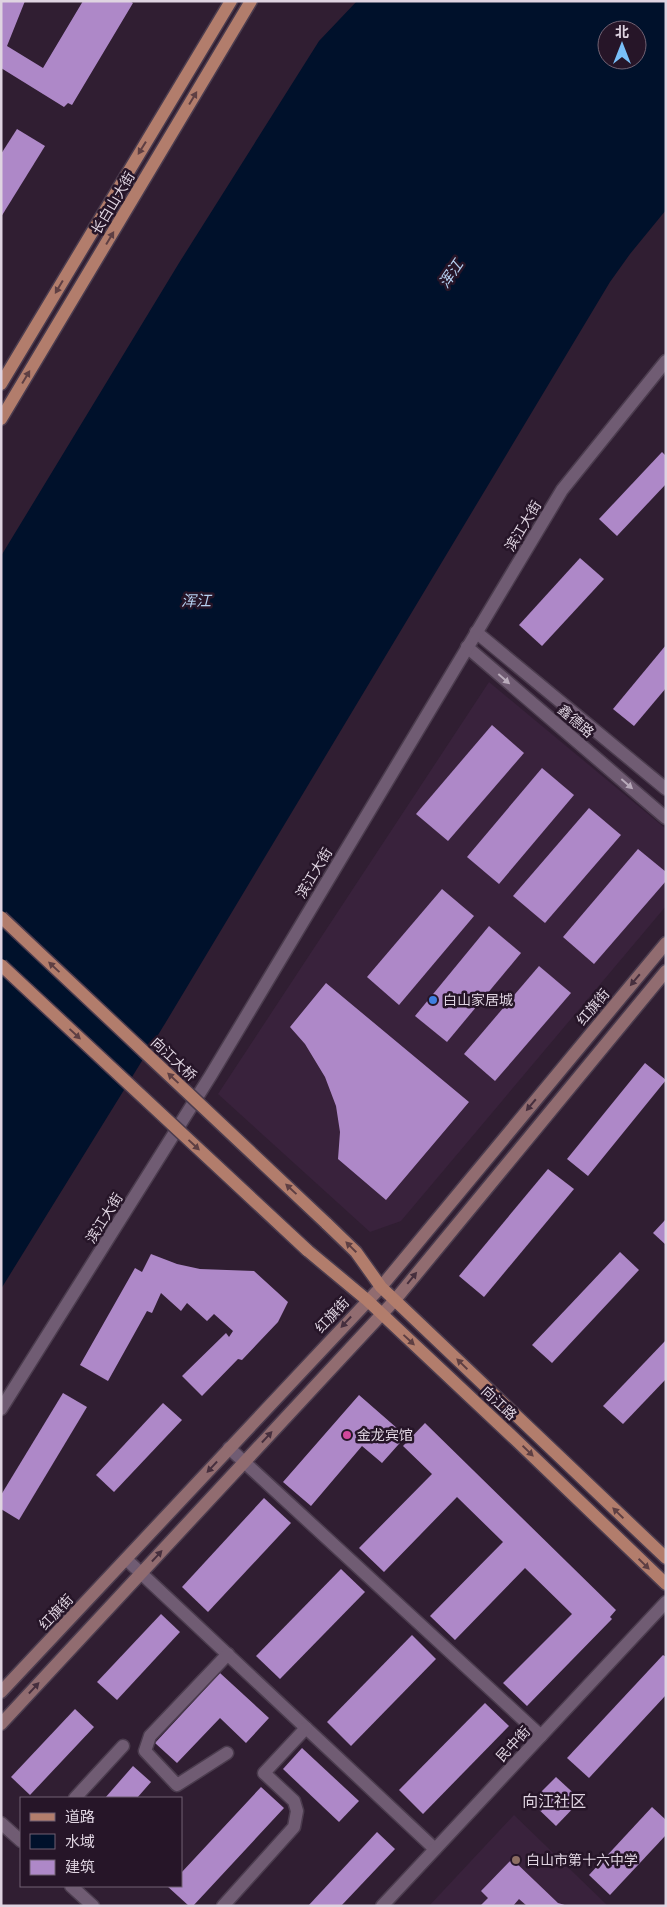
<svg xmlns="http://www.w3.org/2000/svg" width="667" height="1907" viewBox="0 0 667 1907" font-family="'Roboto Serif','Noto Sans SC',serif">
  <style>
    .built { fill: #39223c }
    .water { fill: #00112b; fill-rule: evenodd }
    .building { fill: #ae88c8 }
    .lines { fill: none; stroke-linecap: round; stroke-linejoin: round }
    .minor-casing { stroke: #4b3c4e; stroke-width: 15 }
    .tertiary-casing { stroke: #4b3c4e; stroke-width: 15 }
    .secondary-casing { stroke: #4b3c4e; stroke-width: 15 }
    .primary-casing { stroke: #4b3c4e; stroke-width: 15 }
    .minor { stroke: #705c73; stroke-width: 12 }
    .tertiary { stroke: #705c73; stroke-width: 12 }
    .secondary { stroke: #916c70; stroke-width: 12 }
    .primary { stroke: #b27d6c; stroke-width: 12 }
    .primary-bridge-casing { stroke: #4b3c4e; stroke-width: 15; stroke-linecap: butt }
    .primary-bridge { stroke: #b27d6c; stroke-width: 12 }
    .oneway { fill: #5e3f43 }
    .oneway2 { fill: #b8aaba }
    .oneway3 { fill: #462f3e }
    .shop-dot { fill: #3f7fe0; stroke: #261528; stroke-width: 2 }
    .hotel-dot { fill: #d1479c; stroke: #261528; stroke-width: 2 }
    .education-dot { fill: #8d6e63; stroke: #261528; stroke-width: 2 }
    .labels { text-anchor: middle; stroke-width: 5; stroke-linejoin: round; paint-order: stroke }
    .street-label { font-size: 14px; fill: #dfd4e1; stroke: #261528 }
    .poi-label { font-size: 14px; fill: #dfd4e1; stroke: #261528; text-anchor: start }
    .water-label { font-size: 15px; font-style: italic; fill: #b6d0f0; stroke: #261528 }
    .quarter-label { font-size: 16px; fill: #dfd4e1; stroke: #261528 }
  </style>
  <rect width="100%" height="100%" fill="#301e32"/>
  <g class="built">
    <path d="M489 682 666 829V906L401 1221 370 1232 218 1094Z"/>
    <path d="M514 1815 608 1906H429Z"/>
  </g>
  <path class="water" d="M357 1H666V210L630 254 610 282 166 1022 1 1289V556L179 263 319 41ZM607 30H637V60H607Z"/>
  <g class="building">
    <path d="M1 1H25L7 46 43 68 83 1H130L133 3 72 105 68 103 64 107 1 68Z"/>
    <path d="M17 129 45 146 1 217V154Z"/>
    <path d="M662 452 666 456V484L617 536 599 519Z"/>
    <path d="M580 558 604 579 542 646 519 625Z"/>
    <path d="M666 645V688L634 726 613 709Z"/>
    <path d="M492 725 524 753 448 841 416 814Z"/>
    <path d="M542 768 574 795 499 884 467 857Z"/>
    <path d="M589 808 621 835 545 923 513 896Z"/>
    <path d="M638 849 666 872V881L594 964 563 937Z"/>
    <path d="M442 889 474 916 399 1005 367 977Z"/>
    <path d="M489 926 521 953 447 1042 415 1016Z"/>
    <path d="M539 966 571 993 495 1081 464 1054Z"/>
    <path d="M326 983 469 1102 386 1200 338 1159 340 1132 336 1106 325 1077 305 1044 290 1027Z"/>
    <path d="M645 1063 666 1080 588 1176 567 1159Z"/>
    <path d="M548 1169 574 1189 484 1297 459 1276Z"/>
    <path d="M666 1219V1245L653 1233Z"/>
    <path d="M620 1252 639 1270 552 1363 532 1345Z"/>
    <path d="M151 1254 177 1264 200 1269 254 1271 288 1302 278 1322 242 1360 238 1359 202 1396 182 1376 226 1333 229 1337 233 1331 214 1314 207 1321 187 1303 181 1311 161 1293 152 1313 147 1311 108 1381 80 1365 135 1268 142 1272Z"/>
    <path d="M666 1340V1379L623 1424 603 1406Z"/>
    <path d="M63 1393 87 1407 19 1520 1 1509V1495Z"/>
    <path d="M359 1395 406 1436 382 1463 362 1446 311 1506 283 1482Z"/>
    <path d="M163 1403 182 1420 114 1492 96 1475Z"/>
    <path d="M425 1423 616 1610 610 1617 612 1619 527 1706 503 1683 572 1614 525 1568 455 1640 430 1616 503 1542 457 1497 384 1572 359 1548 432 1474 403 1446Z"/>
    <path d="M264 1498 291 1523 208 1612 182 1587Z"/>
    <path d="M341 1569 365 1592 280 1679 256 1656Z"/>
    <path d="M161 1614 180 1632 117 1700 97 1682Z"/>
    <path d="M412 1635 436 1659 351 1746 327 1722Z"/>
    <path d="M663 1655 666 1657V1695L589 1778 567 1758Z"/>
    <path d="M220 1673 269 1718 246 1743 220 1718 177 1763 155 1743Z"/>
    <path d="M485 1703 509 1726 423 1814 399 1790Z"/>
    <path d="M75 1709 94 1727 30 1795 11 1777Z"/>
    <path d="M302 1748 359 1801 339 1822 283 1769Z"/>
    <path d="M133 1766 151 1782 137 1798H105Z"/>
    <path d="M556 1777 581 1800 556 1826 531 1802Z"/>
    <path d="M261 1787 284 1808 193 1906H189L167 1886H181V1873Z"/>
    <path d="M652 1807 666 1820V1835L610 1895 589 1875Z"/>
    <path d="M377 1832 395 1849 341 1906H308Z"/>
    <path d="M512 1859 558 1903 568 1906H527L519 1899 513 1906H480L488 1898 481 1891Z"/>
  </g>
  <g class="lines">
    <defs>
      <g id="minor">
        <path d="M229 1448 541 1736"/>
        <path d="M126 1559 435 1849"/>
        <path d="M227 1753 177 1785 145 1751 150 1736 228 1654"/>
        <path d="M75 1798 123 1746"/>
        <path d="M223 1906 294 1827 297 1811 294 1801 264 1773 306 1728"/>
      </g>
      <g id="tertiary">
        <path d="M476 632 666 789"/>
        <path d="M467 647 666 818"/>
        <path d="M1 1409 211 1075 562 490 666 361"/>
        <path d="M1 1823 21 1841"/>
        <path d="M71 1886 93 1906"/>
        <path d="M382 1906 666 1602"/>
      </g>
      <g id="secondary">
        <path d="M1 1692 381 1287 666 943"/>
        <path d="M1 1724 395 1300 666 971"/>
      </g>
      <g id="primary">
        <path d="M1 384 231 1"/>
        <path d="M1 419 251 1"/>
        <path d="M326 1223 356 1252 381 1287 666 1558"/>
        <path d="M307 1250 367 1300 518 1442 666 1584"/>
      </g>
    </defs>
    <use href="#minor" class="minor-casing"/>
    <use href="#tertiary" class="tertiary-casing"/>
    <use href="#secondary" class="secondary-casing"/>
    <use href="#primary" class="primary-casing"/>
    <use href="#minor" class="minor"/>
    <use href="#tertiary" class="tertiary"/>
    <use href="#secondary" class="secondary"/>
    <use href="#primary" class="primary"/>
    <defs>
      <g id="primary-bridge">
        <path d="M1 917 326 1223"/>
        <path d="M1 965 307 1250"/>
      </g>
    </defs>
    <use href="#primary-bridge" class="primary-bridge-casing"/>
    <use href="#primary-bridge" class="primary-bridge"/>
  </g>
  <defs><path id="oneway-solid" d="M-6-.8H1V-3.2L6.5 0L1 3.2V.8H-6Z" transform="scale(1.25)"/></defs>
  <g class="oneway">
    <use href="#oneway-solid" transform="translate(193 98) rotate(-59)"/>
    <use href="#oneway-solid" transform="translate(142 148) rotate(122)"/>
    <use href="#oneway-solid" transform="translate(110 238) rotate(-59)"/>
    <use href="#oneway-solid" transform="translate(59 287) rotate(121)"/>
    <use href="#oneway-solid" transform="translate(26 377) rotate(-59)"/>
    <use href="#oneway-solid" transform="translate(54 967) rotate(-137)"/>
    <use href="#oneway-solid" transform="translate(75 1034) rotate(43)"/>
    <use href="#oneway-solid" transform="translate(173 1078) rotate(-137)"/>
    <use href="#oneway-solid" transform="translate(194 1145) rotate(43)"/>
    <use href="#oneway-solid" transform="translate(291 1189) rotate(-137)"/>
    <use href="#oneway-solid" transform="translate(351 1247) rotate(-135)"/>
    <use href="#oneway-solid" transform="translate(409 1340) rotate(43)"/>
    <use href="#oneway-solid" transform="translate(462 1364) rotate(-136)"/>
    <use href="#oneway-solid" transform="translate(528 1451) rotate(44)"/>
    <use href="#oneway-solid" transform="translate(618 1513) rotate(-136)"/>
    <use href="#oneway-solid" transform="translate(644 1564) rotate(44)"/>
  </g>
  <g class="oneway2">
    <use href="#oneway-solid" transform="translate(504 679) rotate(41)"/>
    <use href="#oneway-solid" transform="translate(627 784) rotate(41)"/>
  </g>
  <g class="oneway3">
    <use href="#oneway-solid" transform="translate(635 980) rotate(130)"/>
    <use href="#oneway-solid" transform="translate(531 1105) rotate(130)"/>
    <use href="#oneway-solid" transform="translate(412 1278) rotate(-51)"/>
    <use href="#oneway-solid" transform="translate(346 1322) rotate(133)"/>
    <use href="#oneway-solid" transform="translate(267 1437) rotate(-47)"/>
    <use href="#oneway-solid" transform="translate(212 1467) rotate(133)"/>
    <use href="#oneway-solid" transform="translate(157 1556) rotate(-47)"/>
    <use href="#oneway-solid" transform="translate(34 1688) rotate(-47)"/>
  </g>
  <circle class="shop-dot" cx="433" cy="1000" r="5"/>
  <circle class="hotel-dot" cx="347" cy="1435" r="5"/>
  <circle class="education-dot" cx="516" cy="1860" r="5"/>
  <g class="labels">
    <g class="street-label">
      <text transform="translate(113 203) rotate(-59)" y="5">长白山大街</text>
      <text transform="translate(523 526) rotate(-59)" y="5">滨江大街</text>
      <text transform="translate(576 721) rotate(41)" y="5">鑫德路</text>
      <text transform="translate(314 873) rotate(-59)" y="5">滨江大街</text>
      <text transform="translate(593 1007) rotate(-50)" y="5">红旗街</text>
      <text transform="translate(174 1059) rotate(43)" y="5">向江大桥</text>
      <text transform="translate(104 1218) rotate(-58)" y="5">滨江大街</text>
      <text transform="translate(332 1315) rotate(-47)" y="5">红旗街</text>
      <text transform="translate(499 1403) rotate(43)" y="5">向江路</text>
      <text transform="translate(56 1612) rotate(-47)" y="5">红旗街</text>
      <text transform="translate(513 1744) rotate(-47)" y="5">民中街</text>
    </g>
    <g class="poi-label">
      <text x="443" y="1005">白山家居城</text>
      <text x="357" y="1440">金龙宾馆</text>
      <text x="526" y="1865">白山市第十六中学</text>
    </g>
    <g class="water-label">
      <text transform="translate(451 274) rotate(-56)" y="5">浑江</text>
      <text x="196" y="606">浑江</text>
    </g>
    <g class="quarter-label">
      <text x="554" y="1807">向江社区</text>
    </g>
  </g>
  <rect width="667" height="1907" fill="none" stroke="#dfd4e1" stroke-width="5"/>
  <rect x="20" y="1797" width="162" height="90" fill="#261528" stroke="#706172"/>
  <rect x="30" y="1813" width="25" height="8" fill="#b27d6c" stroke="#706172"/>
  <text x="65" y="1822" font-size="15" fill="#dfd4e1">道路</text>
  <rect x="30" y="1834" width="25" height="15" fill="#00112b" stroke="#706172"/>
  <text x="65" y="1847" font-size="15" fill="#dfd4e1">水域</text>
  <rect x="30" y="1860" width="25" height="15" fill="#ae88c8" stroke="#706172"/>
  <text x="65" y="1872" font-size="15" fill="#dfd4e1">建筑</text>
  <g transform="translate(622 45)"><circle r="24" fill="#261528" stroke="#706172"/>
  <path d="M0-4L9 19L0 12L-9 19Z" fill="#79bff8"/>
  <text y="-8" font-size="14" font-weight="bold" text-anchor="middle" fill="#dfd4e1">北</text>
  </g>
</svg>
